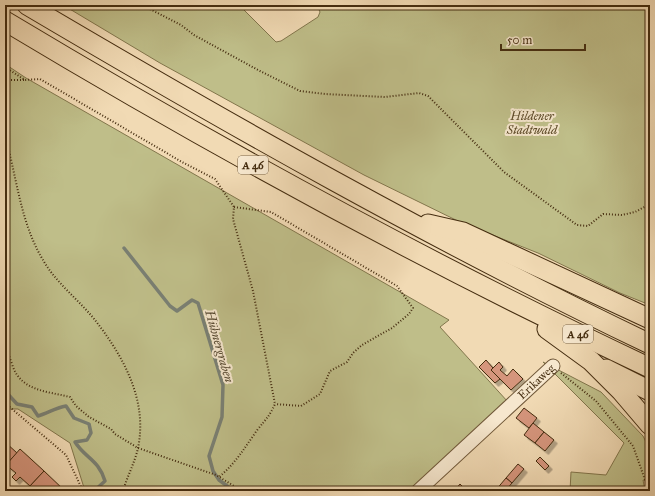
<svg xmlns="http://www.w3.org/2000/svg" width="655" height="496" viewBox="0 0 655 496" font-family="'IM FELL Great Primer',serif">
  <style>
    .green { fill: #bfbe89; stroke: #82764c }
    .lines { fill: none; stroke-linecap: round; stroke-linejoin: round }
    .stream { stroke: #7a8074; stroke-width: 3.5 }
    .building { fill: #d5957c; stroke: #452d10; filter: url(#shadow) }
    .minor-casing { stroke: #705839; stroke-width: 15 }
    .highway-casing { stroke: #452d10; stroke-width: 21 }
    .path { stroke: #452d10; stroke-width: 2; stroke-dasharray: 1 2; stroke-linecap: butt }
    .minor { stroke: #f6e7ce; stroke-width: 13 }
    .highway { stroke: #f1dab4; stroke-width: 19 }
    .labels { text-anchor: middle; stroke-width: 4; stroke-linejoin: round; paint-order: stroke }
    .shield { fill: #f6e7ce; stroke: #7a6549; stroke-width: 1 }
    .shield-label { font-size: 11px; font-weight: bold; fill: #452d10 }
    .park-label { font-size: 12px; font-style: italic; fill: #5d4a28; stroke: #f6e7ce }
    .street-label { font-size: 12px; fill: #452d10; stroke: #f6e7ce }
    .water-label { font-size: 13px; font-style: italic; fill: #574931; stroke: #f6e7ce }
  </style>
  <defs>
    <filter id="shadow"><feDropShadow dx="3.5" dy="3.5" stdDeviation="0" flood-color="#0004"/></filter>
  </defs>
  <rect width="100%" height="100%" fill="#f1dab4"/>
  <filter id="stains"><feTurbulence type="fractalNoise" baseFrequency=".005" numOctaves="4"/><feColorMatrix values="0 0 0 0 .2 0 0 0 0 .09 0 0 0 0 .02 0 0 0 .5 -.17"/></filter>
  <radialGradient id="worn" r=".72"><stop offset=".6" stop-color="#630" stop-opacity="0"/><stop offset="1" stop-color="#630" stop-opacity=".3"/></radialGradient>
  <g class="green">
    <path d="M63 5H239L276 42 281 41 318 17 320 12 317 5H650V305L620 293 538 253 462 223 364 175 160 63Z"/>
    <path d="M5 64 26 78 449 320 440 327 508 402 412 491H85L70 443 18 409H5Z"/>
    <path d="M543 362 601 392 643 436 650 450V483L643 480 645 491H570L571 472 606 475 624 443Z"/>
  </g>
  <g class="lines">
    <g class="stream">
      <path d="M124 248 170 306 177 311 192 300 198 303 223 385 222 417 209 456 213 471 219 480 234 491"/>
      <path d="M5 391 17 404 32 407 38 416C48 413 55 408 66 406L74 418 89 424 91 433 87 440 75 442C85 458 99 460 105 481L94 491"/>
    </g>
  </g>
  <g class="building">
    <path d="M486 360 493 368 491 370 500 379 495 383 479 367Z"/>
    <path d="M499 362 503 367 500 370 507 376 513 369 523 379 511 390 491 370Z"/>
    <path d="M524 408 537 418 529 428 516 418Z"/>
    <path d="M533 423 544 432 535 443 524 435Z"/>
    <path d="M544 432 554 440 545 451 535 443Z"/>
    <path d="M5 442 17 453 5 466Z"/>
    <path d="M20 449 44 471 30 486 20 477 16 481 12 477 16 473 6 465Z"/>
    <path d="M540 457 549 466 545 470 536 461Z"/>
    <path d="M518 464 524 469 512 483 506 478Z"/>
    <path d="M44 471 65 491H35L30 486Z"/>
    <path d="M506 478 512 483 505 491H495Z"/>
    <path d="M460 484 467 491H454Z"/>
  </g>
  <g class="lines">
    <defs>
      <g id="minor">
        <path id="s1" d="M418 491 553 366"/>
      </g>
      <g id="highway">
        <path d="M27 5C230 125 437 242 650 344"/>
        <path d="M5 21C215 147 429 264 650 368"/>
        <path d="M428 224 463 232 650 319"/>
        <path d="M547 329 591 361 621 391 650 425"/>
        <path d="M606 369 650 391"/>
      </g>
    </defs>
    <use href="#minor" class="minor-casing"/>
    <use href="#highway" class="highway-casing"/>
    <g class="path">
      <path d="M142 5 181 25 194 35 258 70 300 91 325 94 385 97 419 93 428 96 504 172 577 225 588 226 603 214 622 215 635 212 650 204"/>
      <path d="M5 67 25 80 40 79 182 162 215 179 234 207 233 219 253 291 275 404C269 417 266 419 258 429 245 447 236 463 219 477"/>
      <path d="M5 80H24"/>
      <path d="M5 143 9 151C18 188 23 227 43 260 56 283 78 299 95 320 123 356 148 400 138 448 135 462 127 477 123 491"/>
      <path d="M234 207 271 212 397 286 413 308 409 314 392 328 362 345 353 353 347 362 330 371 320 394 301 406 275 404"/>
      <path d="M5 341 8 342C7 350 9 356 12 364 20 391 46 391 70 397L76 406 89 417 111 429 115 434 138 448 216 475 242 491"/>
      <path d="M561 373 596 401 633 446 649 491"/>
      <path d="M5 403 66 455 83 491"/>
    </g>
    <use href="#minor" class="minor"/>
    <use href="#highway" class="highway"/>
  </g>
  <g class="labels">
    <g class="shield">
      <rect x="238" y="156" width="30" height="18" rx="3"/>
      <rect x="563" y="325" width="30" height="18" rx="3"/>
    </g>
    <g class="shield-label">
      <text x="253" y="169">A 46</text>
      <text x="578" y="338">A 46</text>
    </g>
    <g class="park-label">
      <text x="532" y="120">Hildener<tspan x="532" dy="14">Stadtwald</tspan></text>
    </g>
    <g class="street-label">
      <text dy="4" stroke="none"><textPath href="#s1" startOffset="161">Erikaweg</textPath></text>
    </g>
    <g class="water-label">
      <text transform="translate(220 346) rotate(74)" y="5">Hühnergraben</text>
    </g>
  </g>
  <rect width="655" height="496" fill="none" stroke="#f1dab4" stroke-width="20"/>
  <rect x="6" y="6" width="643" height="484" fill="none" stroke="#452d10" stroke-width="2"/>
  <rect x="10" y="10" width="635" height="476" fill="none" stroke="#452d10"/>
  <path d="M501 44v6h84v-6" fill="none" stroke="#452d10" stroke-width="2"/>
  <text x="507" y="44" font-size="12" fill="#452d10" stroke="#f6e7ce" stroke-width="3" paint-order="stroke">50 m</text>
  <rect width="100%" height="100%" filter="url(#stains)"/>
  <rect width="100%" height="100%" fill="url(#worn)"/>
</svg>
